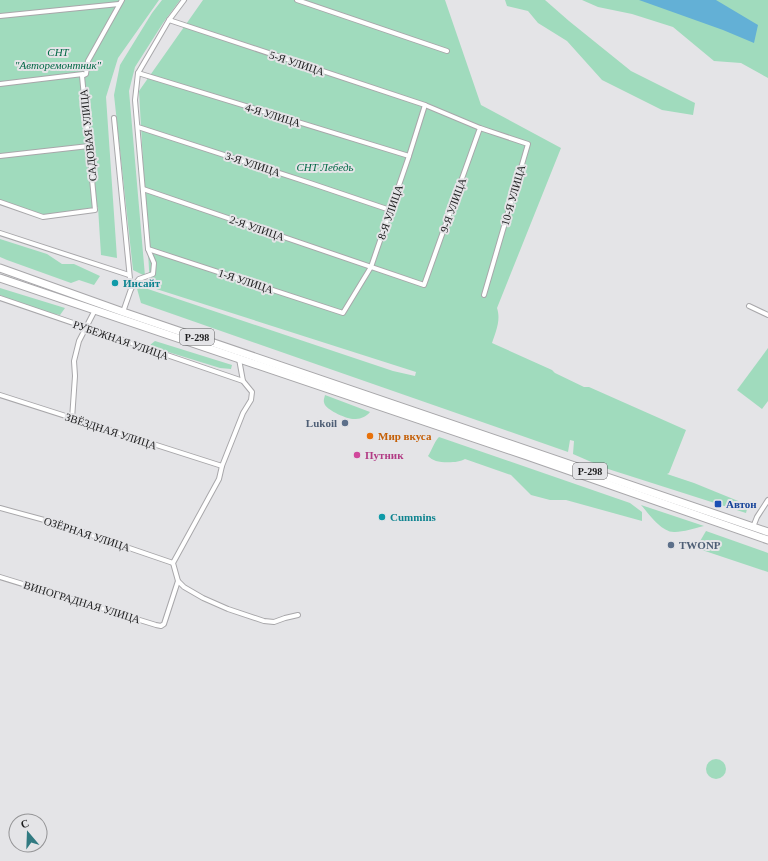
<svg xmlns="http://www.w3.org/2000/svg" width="768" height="861" viewBox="0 0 768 861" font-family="Georgia,serif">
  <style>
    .green { fill: #a0dbbd }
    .water { fill: #63b0d6 }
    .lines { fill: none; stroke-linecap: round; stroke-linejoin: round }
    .minor-casing { stroke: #a8a7aa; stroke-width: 6 }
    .trunk-casing { stroke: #a8a7aa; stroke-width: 9 }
    .minor { stroke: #fff; stroke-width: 4 }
    .trunk { stroke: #fff; stroke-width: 7 }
    .culture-dot { fill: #0f9aa8; stroke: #e4e4e7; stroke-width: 1.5 }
    .service-dot { fill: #5c6f8a; stroke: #e4e4e7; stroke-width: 1.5 }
    .food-dot { fill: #e8710a; stroke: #e4e4e7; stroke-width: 1.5 }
    .hotel-dot { fill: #d1479c; stroke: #e4e4e7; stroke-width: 1.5 }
    .transit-dot { fill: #1a4fb4; stroke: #e4e4e7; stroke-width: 1.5 }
    .labels { text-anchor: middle; stroke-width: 4; stroke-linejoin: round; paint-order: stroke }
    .shield { fill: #e4e4e7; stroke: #58585a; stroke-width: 1 }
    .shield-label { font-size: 10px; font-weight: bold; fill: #1c1c1d }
    .park-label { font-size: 11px; font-style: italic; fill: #006744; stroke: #e4e4e7 }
    .street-label { font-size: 11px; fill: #1c1c1d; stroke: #e4e4e7 }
    .culture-label { font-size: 11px; font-weight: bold; fill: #0d838f; stroke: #e4e4e7; text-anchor: start }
    .service-label { font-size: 11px; font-weight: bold; fill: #4e5e75; stroke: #e4e4e7; text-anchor: end }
    .food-label { font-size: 11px; font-weight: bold; fill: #c56008; stroke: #e4e4e7; text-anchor: start }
    .hotel-label { font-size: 11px; font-weight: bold; fill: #b23c85; stroke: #e4e4e7; text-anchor: start }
    .transit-label { font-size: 11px; font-weight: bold; fill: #164399; stroke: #e4e4e7; text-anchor: start }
  </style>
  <rect width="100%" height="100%" fill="#e4e4e7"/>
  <g class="green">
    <path d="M0 0H159L118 58 106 97 117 258 101 255 98 207 44 215 0 200Z"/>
    <path d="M162 0H180L163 23 135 67 129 91 145 276 133 270 114 95 120 65 152 13Z"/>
    <path d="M203 0H445L481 105 561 148 497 308C501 320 496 331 492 343L552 370 555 373 584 387H589L686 430 669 473 667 474 694 483 748 505 746 513 605 468 573 454 574 441 570 440 568 452 141 303 136 285 393 371 415 376 416 372 150 287 139 91Z"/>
    <path d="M505 0H545L569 21 631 71 695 103 693 115 662 110 602 80 567 41 538 23 528 11 507 6Z"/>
    <path d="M582 0H768V78L741 63 714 61 673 27 632 14 598 7Z"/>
    <path d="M0 239 47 254 62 264H74L100 276 94 285 79 280 71 283 7 260 0 257Z"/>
    <path d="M0 288 65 308 60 315C39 312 19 303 0 295Z"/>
    <path d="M155 341 232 365 231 369 220 368 165 351 150 345Z"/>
    <path d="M768 348V401L762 409 737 390Z"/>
    <path d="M325 395 370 412C367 416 361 419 356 419 348 420 329 411 325 405 323 401 324 399 325 395Z"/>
    <path d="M439 437 630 503 642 512V521L566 500H550L531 495 511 475 465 459C459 463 443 463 436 461 433 460 430 458 428 456 432 450 434 442 439 437Z"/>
    <path d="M641 505 704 526C696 528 683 532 675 532 662 533 649 514 641 505Z"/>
    <path d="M706 531 768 553V572L696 548Z"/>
    <circle cx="716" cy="769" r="10"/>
  </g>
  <path class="water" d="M639 0H716L758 25 754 43 723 30Z"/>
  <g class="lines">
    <defs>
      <g id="minor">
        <path d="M297 0 447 51"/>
        <path d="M0 16 119 4"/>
        <path d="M138 73 409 156"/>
        <path d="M0 84 83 74"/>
        <path d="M114 118 131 289"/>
        <path d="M138 127 310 183 390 210"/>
        <path d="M480 128 528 144 484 295"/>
        <path d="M0 156 89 146"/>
        <path d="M143 189 424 285 480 128 425 105 169 20"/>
        <path d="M0 202 43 217 95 210 82 76 86 74 88 61 122 0"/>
        <path d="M0 233 129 275"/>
        <path d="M148 249 343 313 371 267 409 156 425 105"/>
        <path d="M0 298 243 381"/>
        <path d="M749 306 768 315"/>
        <path d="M123 312 131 289 139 279 153 274 154 263 148 249 135 100 138 73 169 20 184 0"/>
        <path d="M0 395 222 466"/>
        <path d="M72 419 75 376 74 361 79 341 95 310"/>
        <path d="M0 508 59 524 173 563"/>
        <path d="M753 527 757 517 768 500"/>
        <path d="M0 577 156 625 161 626 164 624 178 581 173 563 219 479 222 466 243 413 251 400 252 392 243 381 239 359"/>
        <path d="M178 581 184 587 203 598 228 609 264 621 274 622 285 618 298 615"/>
      </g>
      <g id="trunk">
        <path d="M0 268 123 312 768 532"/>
        <path d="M0 278 527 456 768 540"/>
      </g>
    </defs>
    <use href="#minor" class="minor-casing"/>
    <use href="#trunk" class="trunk-casing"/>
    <use href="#minor" class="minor"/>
    <use href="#trunk" class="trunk"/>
  </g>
  <g class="culture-dot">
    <circle cx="115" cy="283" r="4"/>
    <circle cx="382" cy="517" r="4"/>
  </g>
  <g class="service-dot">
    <circle cx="345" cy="423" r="4"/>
    <circle cx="671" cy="545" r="4"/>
  </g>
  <circle class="food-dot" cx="370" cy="436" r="4"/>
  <circle class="hotel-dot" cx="357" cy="455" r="4"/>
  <rect class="transit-dot" x="714" y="500" width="8" height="8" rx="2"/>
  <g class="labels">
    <g class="shield">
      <rect x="180" y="329" width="34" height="16" rx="3"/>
      <rect x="573" y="463" width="34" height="16" rx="3"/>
    </g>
    <g class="shield-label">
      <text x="197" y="341">Р-298</text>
      <text x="590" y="475">Р-298</text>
    </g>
    <g class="park-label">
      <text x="58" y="56">СНТ<tspan x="58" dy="13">"Авторемонтник"</tspan></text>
      <text x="325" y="171">СНТ Лебедь</text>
    </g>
    <g class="street-label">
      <text transform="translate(297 63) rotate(18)" y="4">5-Я УЛИЦА</text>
      <text transform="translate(273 115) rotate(17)" y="4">4-Я УЛИЦА</text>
      <text transform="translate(88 135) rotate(-96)" y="4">САДОВАЯ УЛИЦА</text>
      <text transform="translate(253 164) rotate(18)" y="4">3-Я УЛИЦА</text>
      <text transform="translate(513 195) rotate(-74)" y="4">10-Я УЛИЦА</text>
      <text transform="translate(453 205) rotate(-70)" y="4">9-Я УЛИЦА</text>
      <text transform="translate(390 212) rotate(-71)" y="4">8-Я УЛИЦА</text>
      <text transform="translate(257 228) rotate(19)" y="4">2-Я УЛИЦА</text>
      <text transform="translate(246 281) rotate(18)" y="4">1-Я УЛИЦА</text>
      <text transform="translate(121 340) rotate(19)" y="4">РУБЕЖНАЯ УЛИЦА</text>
      <text transform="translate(111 431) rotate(18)" y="4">ЗВЁЗДНАЯ УЛИЦА</text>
      <text transform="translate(87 534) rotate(18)" y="4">ОЗЁРНАЯ УЛИЦА</text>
      <text transform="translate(82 602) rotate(17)" y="4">ВИНОГРАДНАЯ УЛИЦА</text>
    </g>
    <g class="culture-label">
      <text x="123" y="287">Инсайт</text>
      <text x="390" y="521">Cummins</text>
    </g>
    <g class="service-label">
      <text x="337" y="427">Lukoil</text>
      <text x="679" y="549" text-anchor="start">TWONP</text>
    </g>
    <g class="food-label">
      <text x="378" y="440">Мир вкуса</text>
    </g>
    <g class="hotel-label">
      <text x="365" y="459">Путник</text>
    </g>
    <g class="transit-label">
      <text x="726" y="508">Автон</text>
    </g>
  </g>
  <g transform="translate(28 833) rotate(341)"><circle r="19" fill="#e4e4e7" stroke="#949496"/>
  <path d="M0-3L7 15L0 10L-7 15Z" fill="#317a81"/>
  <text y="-6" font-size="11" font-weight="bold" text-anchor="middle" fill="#1c1c1d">С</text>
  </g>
</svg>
